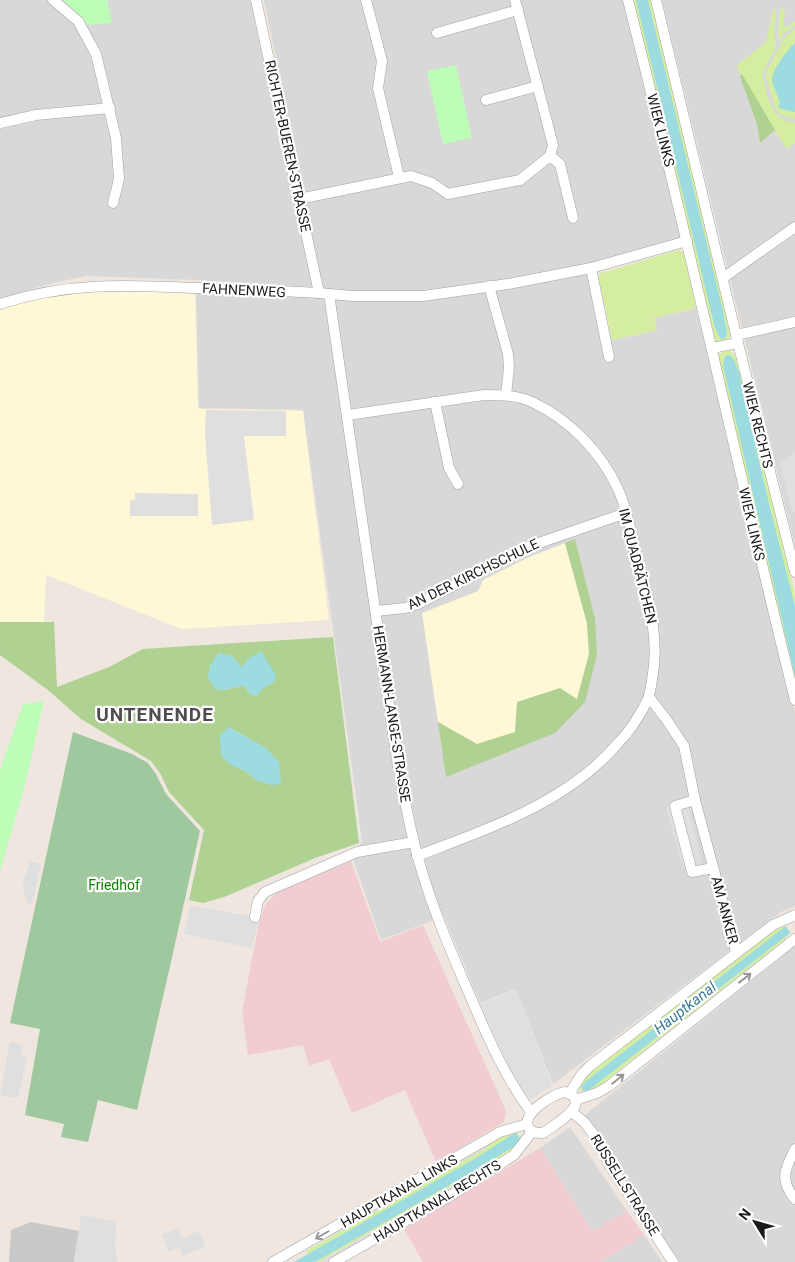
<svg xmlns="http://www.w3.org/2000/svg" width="795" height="1262" viewBox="0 0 795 1262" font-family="Roboto,sans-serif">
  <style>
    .residential { fill: #d9d8d8 }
    .commercial { fill: #f1ccd1 }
    .education { fill: #fff8d7 }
    .religious { fill: #c9c9c9 }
    .grass { fill: #d4eda0 }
    .forest { fill: #afd191; fill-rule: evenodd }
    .cemetery { fill: #a0c89f }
    .park { fill: #befdb7 }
    .parking { fill: #dfdfdf }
    .water { fill: #9cdce0 }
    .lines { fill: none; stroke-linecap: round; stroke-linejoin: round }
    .minor-casing { stroke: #a2a2a2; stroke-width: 11 }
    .minor { stroke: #fff; stroke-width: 10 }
    .oneway { stroke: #989898 }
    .labels { text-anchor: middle; stroke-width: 4.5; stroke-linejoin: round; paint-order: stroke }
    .street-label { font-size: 14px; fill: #1b1b1b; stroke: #fff }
    .park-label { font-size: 14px; fill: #0f7f03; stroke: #fff }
    .water-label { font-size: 15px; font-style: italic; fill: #3a7a99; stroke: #fff }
    .district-label { font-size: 19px; font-weight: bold; letter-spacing: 1px; fill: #4e4e4e; stroke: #fff }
  </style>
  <rect width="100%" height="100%" fill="#eee6df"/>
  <g class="residential">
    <path d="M0 0H250L313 287 196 280 86 276 53 283 0 298Z"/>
    <path d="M264 0H624L684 237 586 266 488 283 422 291 352 292 323 288Z"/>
    <path d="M662 0H795V546L728 271Z"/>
    <path d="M588 272 604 342 657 330 654 318 696 308 795 711V906L781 912 553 1084 516 989 480 1003 444 916 381 940 353 859 362 841 303 410 199 408 196 291 388 300Z"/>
    <path d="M795 946V1262H679L613 1163 601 1137 585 1115Z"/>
    <path d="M570 1127 627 1211 592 1231 540 1148Z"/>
    <path d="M644 1235 662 1262H600Z"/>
  </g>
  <g class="commercial">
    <path d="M351 861 380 942 423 925 506 1111 504 1122 436 1162 405 1090 352 1113 329 1059 309 1066 303 1045 248 1055 242 1011 259 923 265 905 276 893Z"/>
    <path d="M540 1148 592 1231 627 1211 644 1235 600 1262H423L404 1229Z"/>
  </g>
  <g class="education">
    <path d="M108 289 195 294 198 409 303 411 329 620 181 629 46 575 44 622H0V309L19 303 61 294Z"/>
    <path d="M565 543 587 623 589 654 577 699 516 732 476 745 438 722 422 613 478 591 483 580 527 558Z"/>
  </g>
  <path class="religious" d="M31 1222 79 1231 74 1262H9L11 1230Z"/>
  <g class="grass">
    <path d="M630 0H651L730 330 729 340 719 343 715 341 714 336Z"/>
    <path d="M785 7 783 25 788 27 795 21V26L783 34 779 44C778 31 778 20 781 8Z"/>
    <path d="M776 9 774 29 776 47 762 74C769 97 768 118 795 123V143L787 149 762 111 736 66 766 42 773 10Z"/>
    <path d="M795 29V119H793L779 114 775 107 765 74 785 37Z"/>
    <path d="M679 250 684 253 696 308 654 318 657 330 612 340 598 274Z"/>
    <path d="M729 351 732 352 738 360 795 595V690L718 356 723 352Z"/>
    <path d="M782 924 791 932 782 942 613 1075 612 1080 584 1094 577 1085 599 1062H604Z"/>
    <path d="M515 1130 523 1141 511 1154H506L319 1262H312L306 1251 442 1174 489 1141Z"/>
  </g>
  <g class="forest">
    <path d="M742 74 775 130 760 143 757 124 740 77Z"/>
    <path d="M575 539 595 619 597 655 585 702 555 733 446 777 438 722 477 744 515 732 517 702 560 688 577 699 589 654 587 623 565 543Z"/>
    <path d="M0 622H54L57 687 109 667 143 649 333 637 359 843 315 858 224 897 203 903 189 900 204 830 169 792 160 773 151 761 81 719 48 690 0 655ZM242 667 250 694 245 686C233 685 228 692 216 689L208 678ZM229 727 267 749 272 785 256 780 247 772Z"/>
  </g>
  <path class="cemetery" d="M73 732 132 754 148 763 156 774 166 794 200 831 171 962 137 1110 98 1100 88 1142 61 1137 64 1124 25 1115 40 1029 10 1023Z"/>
  <g class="park">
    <path d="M63 0H107L112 23 87 25 81 17Z"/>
    <path d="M456 65 472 138 443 144 427 71Z"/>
    <path d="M44 701 25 785 0 871V770L23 704Z"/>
  </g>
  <g class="parking">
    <path d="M206 410 286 411V436H244L254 520 212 525 205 435Z"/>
    <path d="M795 452V511L792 513 780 464Z"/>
    <path d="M135 493 198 494V516H130V500H135Z"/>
    <path d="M673 805 688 867 683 868 666 807Z"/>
    <path d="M688 807 702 862 696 864 681 809Z"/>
    <path d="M30 861 41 864 32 904 26 902 23 884Z"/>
    <path d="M190 905 259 918 252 948 184 934Z"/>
    <path d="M516 990 552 1085 531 1099 514 1079 480 1004Z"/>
    <path d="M10 1041 23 1045 21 1054 27 1056 18 1098 0 1095Z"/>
    <path d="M489 1141 488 1147 325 1240 324 1237Z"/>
    <path d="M501 1157 502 1160 341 1254 326 1262H319Z"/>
    <path d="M81 1215 117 1221 115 1241 117 1262H74Z"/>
    <path d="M178 1228 182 1238 199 1231 205 1247 182 1256 179 1247 168 1252 162 1234Z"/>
  </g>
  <g class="water">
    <path d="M636 0H648L723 311 727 334 725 338 721 339 715 328Z"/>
    <path d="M795 43V112L781 109 778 107 780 102C778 95 773 87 772 80 772 70 788 49 795 43Z"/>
    <path d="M729 355 733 358 739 372 769 504 795 606V676L723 365 725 356Z"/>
    <path d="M261 651 276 675 274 682 262 689 257 696 250 694 245 686C233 685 228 692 216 689L208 678 210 665 219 653 232 656 242 667 248 659Z"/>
    <path d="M229 727 267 749 279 762 281 784 272 785 256 780 247 772 229 764 221 755 220 735Z"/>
    <path d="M786 926 790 933 589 1090 584 1091 581 1087 586 1081Z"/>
    <path d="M515 1133 520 1138 519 1143 481 1167 315 1262H294L476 1158Z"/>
  </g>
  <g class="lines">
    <defs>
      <g id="minor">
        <path d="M53 0 78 21 96 54 116 138 119 179 113 203"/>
        <path d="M256 0 319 293"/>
        <path d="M366 0 382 61 378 88 399 177"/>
        <path d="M628 0C687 233 737 467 795 700"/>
        <path d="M656 0 736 335 795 572"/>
        <path d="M437 33 518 10"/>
        <path d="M486 100 538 86"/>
        <path d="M0 123 36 115 110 108"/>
        <path d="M550 156 560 164 573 218"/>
        <path d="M299 199 411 176 432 183 448 194 520 180 550 156 553 145 515 0"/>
        <path d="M591 268 609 357"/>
        <path d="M723 278 795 227"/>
        <path d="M489 286 508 354 509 367 506 395"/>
        <path d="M329 294 398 766C406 806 413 846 426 884 438 923 455 961 471 998 488 1038 505 1077 531 1112"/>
        <path d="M0 304C67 282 124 285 193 288 235 289 277 291 319 293L352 296H423L508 284 591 268 687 241"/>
        <path d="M736 335 795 322"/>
        <path d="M712 348 738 343"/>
        <path d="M435 402 449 468 458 484"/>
        <path d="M348 415 484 395C500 395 517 395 532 402 569 419 601 452 618 489 628 511 632 538 638 562 649 600 660 640 652 680 651 686 650 693 648 699 644 708 638 717 633 725 629 731 624 737 619 742 568 803 489 828 417 856"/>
        <path d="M376 611 405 608 418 604 530 546 626 513"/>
        <path d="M649 697 666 719 684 746 695 800 736 952"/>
        <path d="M695 800 675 806 692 872 713 868"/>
        <path d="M255 917 258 901 265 892 357 852 414 842"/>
        <path d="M565 1092C596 1101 553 1126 543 1133 538 1133 532 1133 529 1128 519 1115 554 1093 565 1092Z"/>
        <path d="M569 1094 582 1074 590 1066 773 925 795 915"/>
        <path d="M575 1100 597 1093 609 1086 795 939"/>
        <path d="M572 1112 585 1123 597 1139 609 1164 673 1262"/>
        <path d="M795 1149C785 1169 779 1180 795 1199"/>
        <path d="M273 1262 500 1132 527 1124"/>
        <path d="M334 1262 450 1196 514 1155 532 1132"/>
      </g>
    </defs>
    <use href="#minor" class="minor-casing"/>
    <use href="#minor" class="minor"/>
  </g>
  <defs><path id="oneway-shaft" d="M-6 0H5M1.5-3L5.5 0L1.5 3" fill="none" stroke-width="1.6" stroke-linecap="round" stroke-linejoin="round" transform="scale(1.25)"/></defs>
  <g class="oneway">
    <use href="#oneway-shaft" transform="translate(745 978) rotate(-38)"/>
    <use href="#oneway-shaft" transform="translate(618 1079) rotate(-39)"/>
    <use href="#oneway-shaft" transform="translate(322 1235) rotate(150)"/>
  </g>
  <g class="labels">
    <g class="street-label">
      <text transform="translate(661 130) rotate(76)" y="5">WIEK LINKS</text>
      <text transform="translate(288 146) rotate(78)" y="5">RICHTER-BUEREN-STRASSE</text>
      <text transform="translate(244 290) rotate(3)" y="5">FAHNENWEG</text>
      <text transform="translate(758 425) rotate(76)" y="5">WIEK RECHTS</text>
      <text transform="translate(752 524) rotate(77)" y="5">WIEK LINKS</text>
      <text transform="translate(638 566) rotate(76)" y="5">IM QUADRÄTCHEN</text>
      <text transform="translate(473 574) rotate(-26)" y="5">AN DER KIRCHSCHULE</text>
      <text transform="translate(392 714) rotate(81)" y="5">HERMANN-LANGE-STRASSE</text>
      <text transform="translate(725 910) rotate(75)" y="5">AM ANKER</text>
      <text transform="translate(625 1185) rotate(58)" y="5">RUSSELLSTRASSE</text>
      <text transform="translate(399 1191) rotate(-30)" y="5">HAUPTKANAL LINKS</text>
      <text transform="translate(437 1201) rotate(-31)" y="5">HAUPTKANAL RECHTS</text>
    </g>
    <g class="park-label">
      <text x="114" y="890">Friedhof</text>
    </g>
    <g class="water-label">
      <text transform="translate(685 1008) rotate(-38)" y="5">Hauptkanal</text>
    </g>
    <g class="district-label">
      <text x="155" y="721">UNTENENDE</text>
    </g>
  </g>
  <g transform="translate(755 1222) rotate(307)" stroke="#ffffff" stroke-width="4" paint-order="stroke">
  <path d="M0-4L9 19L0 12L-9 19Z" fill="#1b1b1b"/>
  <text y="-8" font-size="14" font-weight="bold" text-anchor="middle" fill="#1b1b1b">N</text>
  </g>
</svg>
